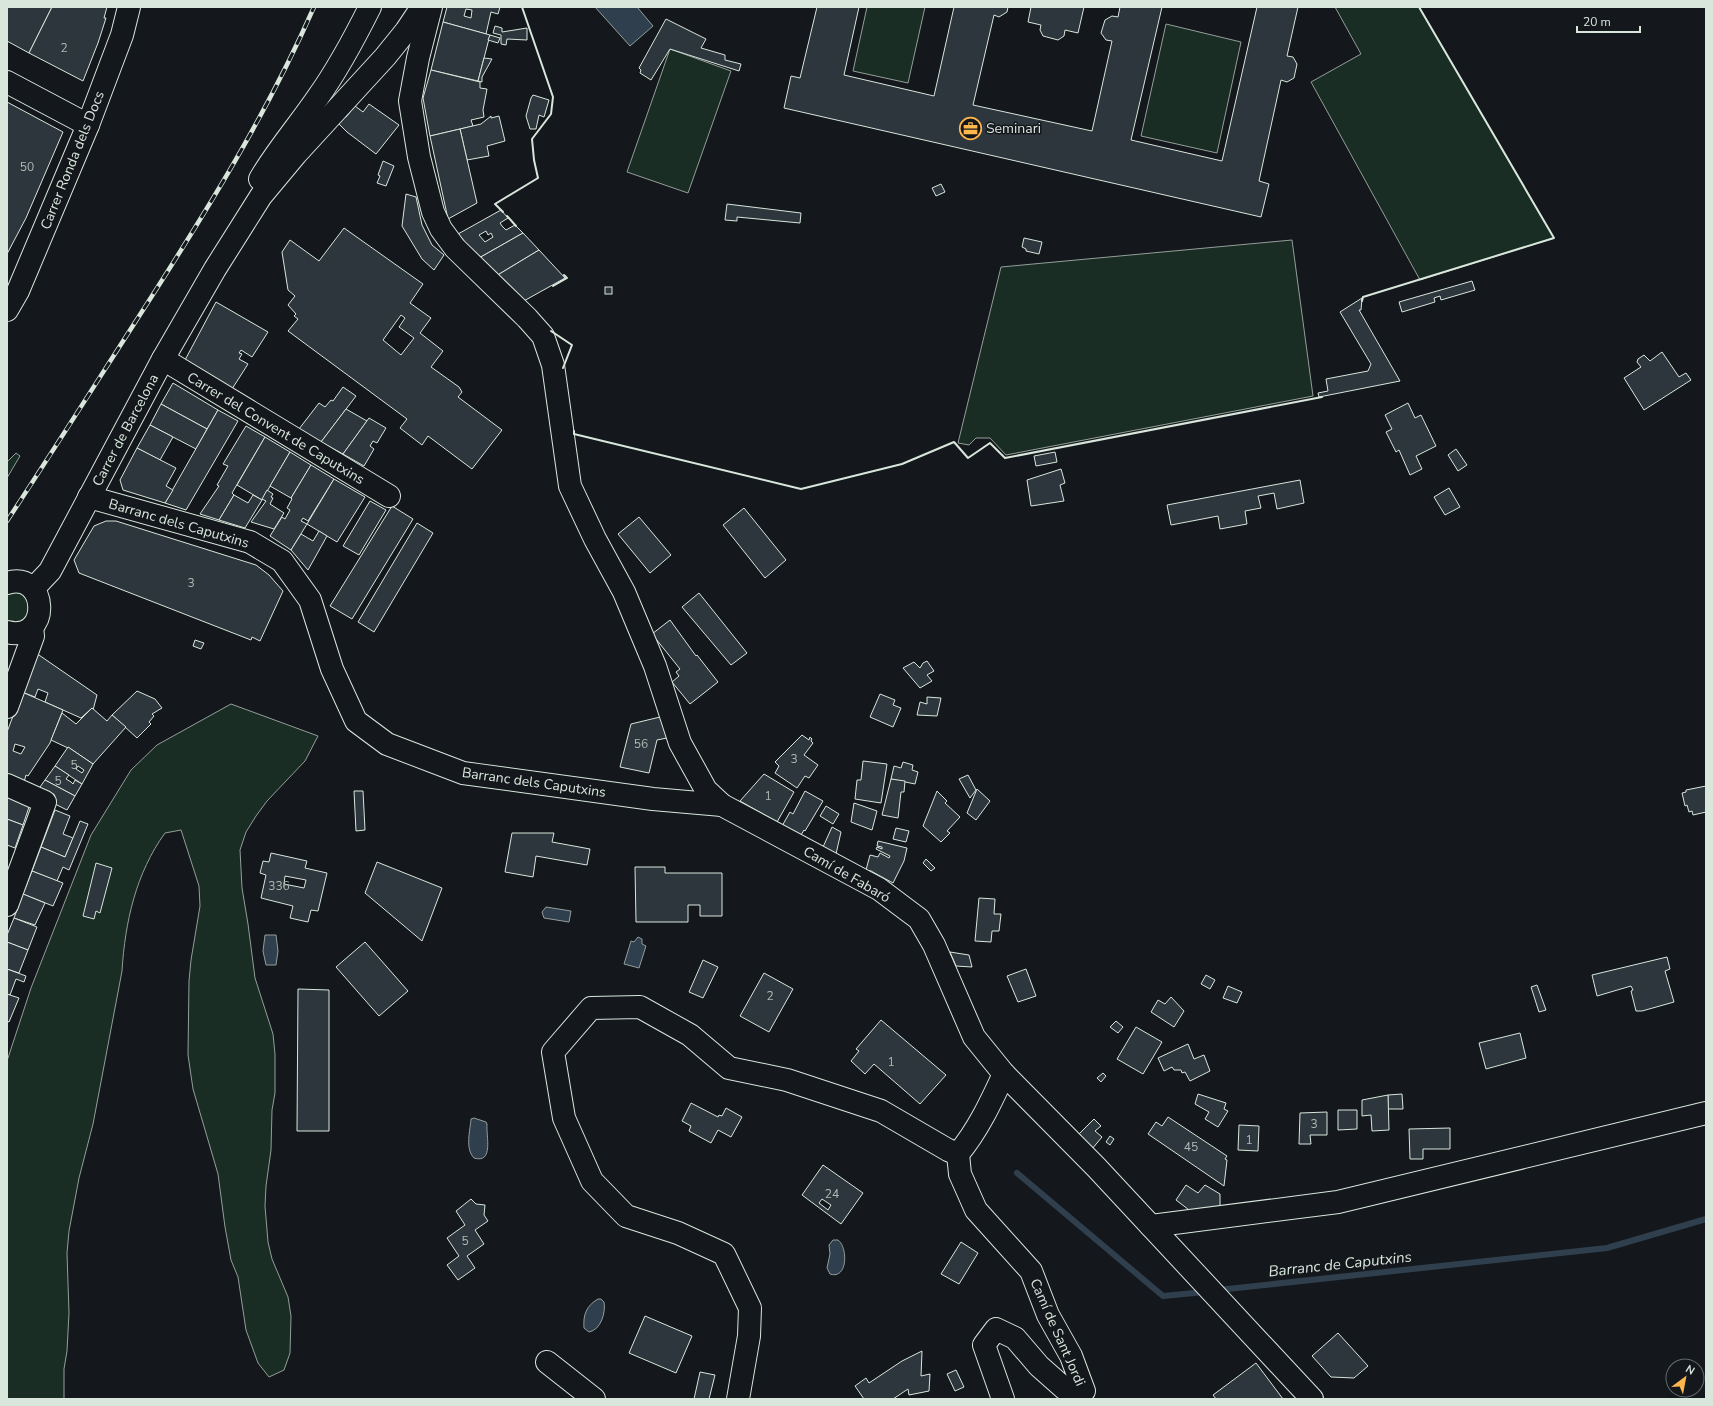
<svg xmlns="http://www.w3.org/2000/svg" width="1713" height="1406" viewBox="0 0 1713 1406" font-family="'Nunito Sans',sans-serif">
  <style>
    .green { fill: #1a2d24; stroke: #939e99 }
    .water { fill: #2f3f4d; stroke: #939e99 }
    .lines { fill: none; stroke-linecap: round; stroke-linejoin: round }
    .stream { stroke: #2f3f4d; stroke-width: 6 }
    .building { fill: #2c363c; stroke: #d8e6dc; fill-rule: evenodd }
    .minor-casing { stroke: #d8e6dc; stroke-width: 24 }
    .minor { stroke: #14181c; stroke-width: 22 }
    .rail-casing { stroke: #d8e6dc; stroke-width: 4.5 }
    .rail { stroke: #14181c; stroke-width: 3; stroke-dasharray: 9; stroke-linecap: butt }
    .wall { stroke: #d8e6dc; stroke-width: 2 }
    .labels { text-anchor: middle; stroke-width: 3; stroke-linejoin: round; paint-order: stroke }
    .number-label { font-size: 12px; fill: #adbab4 }
    .poi-label { font-size: 14px; fill: #d8e6dc; stroke: #14181c; text-anchor: start }
    .street-label { font-size: 14px; fill: #d8e6dc; stroke: #14181c }
    .water-label { font-size: 15px; font-style: italic; fill: #d8e6dc; stroke: #14181c }
  </style>
  <rect width="100%" height="100%" fill="#14181c"/>
  <g class="green">
    <path d="M867 7H925L908 83 853 71Z"/>
    <path d="M1335 7H1419L1554 238 1420 280 1311 82 1361 54Z"/>
    <path d="M1166 24 1241 42 1217 153 1141 136Z"/>
    <path d="M670 49 731 71 688 193 627 172Z"/>
    <path d="M1292 240 1313 396 1006 455 990 438H976L969 445 958 443 1001 267Z"/>
    <path d="M16 453 20 456 7 478V462Z"/>
    <path d="M7 589 29 594 31 619 7 627Z"/>
    <path d="M231 704 318 736 305 761 267 801 256 816 246 832 240 850 242 888 248 924 255 978 273 1034 275 1054V1093L272 1110 271 1150 266 1186 265 1206 268 1242 272 1259 288 1297 291 1316 290 1353 284 1370 269 1377 258 1363 246 1330 238 1277 231 1260 225 1227 218 1174 193 1089 188 1055 189 981 191 960 200 906 199 886 181 830 165 833C136 873 125 922 122 971L93 1124 79 1178 69 1231 67 1253 69 1313 67 1351 64 1369V1399H7V1061L31 988 91 835 131 770 157 745Z"/>
  </g>
  <g class="water">
    <path d="M595 7H637L653 26 630 46Z"/>
    <path d="M546 907 571 911 569 922 544 918 542 912Z"/>
    <path d="M265 935H276L278 951 276 965H266L263 951Z"/>
    <path d="M638 937 642 939V944L646 946 639 968 624 964 631 941 634 942Z"/>
    <path d="M474 1118 486 1122 487 1124C486 1136 494 1164 474 1158 465 1149 470 1131 471 1119Z"/>
    <path d="M833 1240H838C848 1247 848 1280 830 1274L827 1268 830 1254 829 1245Z"/>
    <path d="M598 1299H601L604 1302C606 1312 601 1330 589 1332L584 1328C583 1315 586 1306 598 1299Z"/>
  </g>
  <g class="lines">
    <g class="stream">
      <path d="M1017 1173 1163 1296 1205 1292"/>
      <path d="M1218 1290 1607 1248 1706 1219"/>
    </g>
  </g>
  <g class="building">
    <path d="M7 7H52L29 53 7 41Z"/>
    <path d="M52 7H107L104 18H106L98 43 83 81 29 53Z"/>
    <path d="M447 7H500L498 14 491 12 486 34 443 22ZM466 9 472 10 471 18 464 16Z"/>
    <path d="M817 7H859L844 75 934 96 954 7H1008L1007 12 999 17 994 15 973 105 1092 131 1112 41 1106 40 1101 33 1105 20 1112 16 1118 17 1120 7H1162L1131 140 1222 161 1257 7H1298L1287 56 1293 57 1297 64 1294 78 1287 82 1281 80 1259 181 1269 184 1261 217 784 108 791 76 800 78Z"/>
    <path d="M1031 7H1084L1078 33 1065 30 1064 36 1058 40 1043 36 1040 30 1041 25 1028 22Z"/>
    <path d="M666 19 706 39 701 48 725 55V60L741 64 739 71 670 49 651 80 640 73 641 70 639 68Z"/>
    <path d="M443 22 490 35 478 81 431 70Z"/>
    <path d="M495 26 502 28V32L527 28V40L507 39 506 45 501 44V35L493 33Z"/>
    <path d="M490 35 500 38 498 43 488 40Z"/>
    <path d="M484 58 492 59 482 77V82L478 81Z"/>
    <path d="M431 70 480 82V88L487 89 483 110 484 117 471 120 473 126 430 136 423 98Z"/>
    <path d="M533 95 549 100 544 117 539 115 536 129H530L526 116 531 98Z"/>
    <path d="M7 102 63 132 26 218 7 254Z"/>
    <path d="M369 104 399 125 376 154 347 132 338 123 344 117H346L355 106 363 112Z"/>
    <path d="M491 116V118L499 116 505 141 487 146 489 156 467 160 460 129 481 124Z"/>
    <path d="M460 129 477 203 448 219 430 136Z"/>
    <path d="M383 161 394 166 386 186 377 183 380 176 378 175Z"/>
    <path d="M941 184 945 192 936 196 932 188Z"/>
    <path d="M406 194 416 197 422 225 432 245 444 255 434 270 422 259 402 226Z"/>
    <path d="M727 204 801 213 800 223 737 217V221L725 220Z"/>
    <path d="M501 210 508 218 500 223 502 226 506 230 515 225 523 233 479 258 458 234ZM486 231 488 235 491 233 493 237 485 242 479 235Z"/>
    <path d="M344 228 423 284 410 303 431 318 420 333 443 351 431 367 459 387 462 392 458 397 502 430 472 469 428 436 422 445 400 428 407 419 288 331 298 319 294 316 296 314 288 305 295 296 288 290 282 252 290 240 319 261ZM401 315 405 318 399 327 414 338 401 355 383 340Z"/>
    <path d="M523 233 539 250 496 276 479 258Z"/>
    <path d="M1024 238 1042 242 1039 254 1026 251V249L1022 247Z"/>
    <path d="M539 250 565 278 522 302 496 276Z"/>
    <path d="M1472 281 1475 290 1441 300 1440 296 1434 298 1435 302 1402 312 1399 302Z"/>
    <rect x="605" y="287" width="7" height="7"/>
    <path d="M1362 298 1361 310H1359L1400 381 1319 397 1318 393 1328 391 1326 379 1368 371 1371 364 1340 312Z"/>
    <path d="M216 302 268 332 252 357 241 350 239 353 242 354 239 359 248 364 232 389 185 360Z"/>
    <path d="M1662 352 1679 377 1686 373 1691 380 1644 410 1624 378 1641 367 1637 362 1638 359 1644 355 1650 361Z"/>
    <path d="M173 383 218 410 207 429 161 404Z"/>
    <path d="M343 387 356 396 321 442 299 429 319 403 325 407 331 400 333 401Z"/>
    <path d="M1408 403 1415 418 1421 415 1436 446 1416 456 1422 469 1410 475 1399 450 1396 452 1386 432 1392 429 1385 415Z"/>
    <path d="M161 404 207 429 196 449 150 425Z"/>
    <path d="M346 409 367 421 343 454 321 442Z"/>
    <path d="M218 410 238 421 186 510 165 503Z"/>
    <path d="M369 418 386 428 377 443 373 441 370 446 374 449 364 466 343 454Z"/>
    <path d="M150 425 173 437 160 460 137 448Z"/>
    <path d="M246 426 265 437 232 493 234 495 219 520 200 514 219 486 217 485 228 466 223 464Z"/>
    <path d="M265 437 290 452 262 500 237 485Z"/>
    <path d="M137 448 176 468 166 486 173 490 165 503 123 490 120 480Z"/>
    <path d="M1456 449 1467 465 1458 471 1448 455Z"/>
    <path d="M290 452 311 465 291 498 270 486Z"/>
    <path d="M1055 452 1057 462 1036 466 1034 456Z"/>
    <path d="M311 465 334 479 308 521 303 518 301 521 307 524 291 550 270 536 282 517 285 519 290 510 287 508 292 499 291 498Z"/>
    <path d="M1061 469 1065 483 1060 485 1064 501 1031 506 1027 480Z"/>
    <path d="M334 479 365 497 337 542 307 524Z"/>
    <path d="M1300 480 1304 503 1277 509 1274 493 1258 496 1261 508 1245 511 1247 524 1220 529 1218 516 1171 525 1167 505Z"/>
    <path d="M1449 488 1460 507 1445 515 1434 497Z"/>
    <path d="M267 490 273 494 271 497 273 498 270 504 284 513 274 529 251 522 266 501 262 499Z"/>
    <path d="M234 495 248 503 253 495 262 500 245 528 219 520Z"/>
    <path d="M370 501 386 510 359 555 343 546Z"/>
    <path d="M392 506 413 519 352 619 330 606Z"/>
    <path d="M744 508 786 560 765 578 723 525Z"/>
    <path d="M639 517 671 555 650 573 618 534Z"/>
    <path d="M106 521H116L256 565 269 575 283 591 260 641 252 637 251 640 79 573 74 560 94 526Z"/>
    <path d="M417 523 433 533 374 632 358 622Z"/>
    <path d="M319 531 327 536 308 570 291 550 301 534 313 541Z"/>
    <path d="M699 593 747 653 731 665 682 607Z"/>
    <path d="M670 620 696 656 697 655 718 682 690 704 672 682 679 676 676 672 680 669 652 634Z"/>
    <path d="M195 640 204 643 201 649 193 646Z"/>
    <path d="M36 653 97 695 93 710 92 708 81 718 45 702 48 693 38 689 35 697 22 692Z"/>
    <path d="M927 661 934 671 927 675 932 681 920 688 903 668 914 662 920 668 923 663Z"/>
    <path d="M137 691 155 699 162 708 152 714 154 716 149 722 151 724 137 738 112 715Z"/>
    <path d="M22 692 63 710 50 743 28 776 26 775 24 782 7 776V732ZM15 744 25 747 21 754 13 751Z"/>
    <path d="M880 694 895 700 893 705 901 708 893 727 870 717Z"/>
    <path d="M927 697 941 698 937 716 917 715 920 702 927 704Z"/>
    <path d="M92 708 107 721 112 715 126 727 93 764 68 747V748L51 740 62 713 76 724Z"/>
    <path d="M660 717 667 738 657 740 649 773 620 767 631 724Z"/>
    <path d="M802 735 809 740 810 737 812 739 811 741 813 743 804 755 818 765 809 778 805 776 797 788 775 773 779 766 775 762Z"/>
    <path d="M68 747 93 764 82 784 55 766ZM78 766 84 770 82 773 76 769Z"/>
    <path d="M863 761 887 764 881 803 855 799 857 780H861Z"/>
    <path d="M903 762 913 765 912 770 918 772 915 784 891 779 894 766 901 768Z"/>
    <path d="M55 766 69 775 66 779 71 782 73 784 75 780 82 784 75 796 45 780Z"/>
    <path d="M764 774 794 792 777 822 740 801Z"/>
    <path d="M968 775 976 790 970 798 959 779Z"/>
    <path d="M891 779 905 781 904 792H901L898 818 882 815Z"/>
    <path d="M45 780 75 796 67 810 35 794Z"/>
    <path d="M1706 786V814V812L1693 815 1692 811 1689 812 1687 805 1685 806 1682 793 1686 792V790Z"/>
    <path d="M977 789 990 801 976 820 967 813Z"/>
    <path d="M354 791H363L365 830 356 831Z"/>
    <path d="M805 791 823 801 805 831 804 830 801 835 782 826 790 812 793 814Z"/>
    <path d="M937 791 947 801 945 803 960 817 947 831 950 833 941 842 923 826Z"/>
    <path d="M7 792 31 801 23 825 7 819Z"/>
    <path d="M854 803 877 811 872 830 851 822Z"/>
    <path d="M826 806 839 814 833 824 820 816Z"/>
    <path d="M55 810 70 816 63 834 73 838 65 857 41 847Z"/>
    <path d="M7 819 23 825 15 848 7 845Z"/>
    <path d="M80 821 88 824 69 870 63 867 57 881 32 871 41 847 65 857Z"/>
    <path d="M832 827 841 832 836 854 823 847Z"/>
    <path d="M896 828 909 831 906 842 893 839Z"/>
    <path d="M512 833H554L552 842 590 849 587 865 536 856 533 877 505 872Z"/>
    <path d="M878 841 907 848 904 861 893 883 871 871 866 870 870 855 878 857 880 853 889 858 890 856 876 849 877 847 882 849V847L877 846Z"/>
    <path d="M271 853 307 861 305 868 327 873 318 911 311 910 308 922 290 918 293 906 261 898 266 875 260 873 263 861 269 862ZM285 876 306 880 304 888 284 884Z"/>
    <path d="M926 859 935 868 931 871 923 863Z"/>
    <path d="M377 862 442 888 422 941 365 893Z"/>
    <path d="M96 863 112 868 100 913 96 911 94 919 83 916Z"/>
    <path d="M635 867H665V873H722V916H700V905H688V922H636Z"/>
    <path d="M32 871 63 883 53 906 23 894Z"/>
    <path d="M23 894 45 903 35 925 14 918Z"/>
    <path d="M979 898 995 899 994 914H1001L999 931H992L991 942 975 941Z"/>
    <path d="M14 918 37 927 28 950 7 942V935Z"/>
    <path d="M7 942 28 950 19 973 7 969Z"/>
    <path d="M365 942 408 991 379 1016 336 967Z"/>
    <path d="M950 952 969 955 972 967 956 966Z"/>
    <path d="M1667 957 1670 969 1665 971 1674 1002 1642 1011H1636L1631 991 1633 990 1631 986 1597 996 1592 975Z"/>
    <path d="M703 960 718 967 703 998 689 992Z"/>
    <path d="M7 969 26 976 24 982 16 979 10 995 7 994Z"/>
    <path d="M1026 969 1036 996 1018 1002 1007 976Z"/>
    <path d="M764 973 793 989 769 1032 740 1016Z"/>
    <path d="M1206 975 1215 980 1210 989 1201 984Z"/>
    <path d="M1537 985 1546 1010 1539 1012 1531 987Z"/>
    <path d="M1228 986 1242 992 1237 1003 1223 998Z"/>
    <path d="M298 989 329 990V1131H297Z"/>
    <path d="M7 994 19 998 9 1022 7 1021Z"/>
    <path d="M1171 997 1184 1011 1174 1027 1151 1012 1158 1000 1165 1004Z"/>
    <path d="M881 1020 946 1075 920 1104 874 1064 865 1074 851 1061 859 1051 856 1049Z"/>
    <path d="M1116 1021 1123 1027 1118 1033 1110 1027Z"/>
    <path d="M1136 1027 1162 1042 1143 1074 1117 1059Z"/>
    <path d="M1520 1033 1526 1058 1486 1069 1479 1043Z"/>
    <path d="M1188 1044 1194 1059 1204 1055 1210 1071 1190 1081 1185 1072 1182 1073 1181 1070H1174L1172 1067 1164 1071 1158 1058Z"/>
    <path d="M1103 1073 1106 1076 1101 1082 1097 1078Z"/>
    <path d="M1198 1094 1226 1103 1224 1109 1228 1111 1218 1127 1205 1119 1209 1112 1195 1104Z"/>
    <path d="M1402 1094 1403 1109H1388V1095Z"/>
    <path d="M1388 1095 1389 1130 1372 1131 1371 1115 1362 1116V1100Z"/>
    <path d="M691 1103 718 1117 719 1115 722 1116 726 1108 742 1117 731 1137 718 1130 711 1143 689 1131 691 1126 682 1121Z"/>
    <path d="M1338 1110H1357V1129L1338 1130Z"/>
    <path d="M1327 1112V1135H1310L1311 1144H1299L1300 1113Z"/>
    <path d="M1168 1117 1227 1156 1225 1159 1227 1160 1224 1186 1148 1134 1156 1122 1162 1126Z"/>
    <path d="M1094 1119 1101 1126 1095 1131 1102 1137 1092 1149 1078 1135Z"/>
    <path d="M1239 1125 1259 1126 1258 1151 1238 1150Z"/>
    <path d="M1450 1128V1149H1423V1159H1410L1409 1129Z"/>
    <path d="M1110 1136 1114 1139 1110 1145 1106 1142Z"/>
    <path d="M823 1165 863 1193 841 1224 802 1195ZM822 1199 831 1205 828 1210 819 1203Z"/>
    <path d="M1186 1185 1198 1193 1205 1185 1220 1194V1211L1197 1216 1176 1200Z"/>
    <path d="M471 1199 476 1204 485 1205 484 1215 488 1221 475 1230 484 1244 467 1256 475 1268 458 1280 447 1265 459 1256 447 1238 465 1225 456 1211Z"/>
    <path d="M961 1242 978 1253 959 1284 941 1274Z"/>
    <path d="M645 1316 692 1336 676 1373 629 1353Z"/>
    <path d="M1338 1333 1368 1366 1354 1378 1331 1377 1312 1356Z"/>
    <path d="M922 1351 921 1376 930 1374 929 1391 909 1395 908 1389 893 1399H864L855 1386 866 1378 869 1383 902 1361Z"/>
    <path d="M1256 1363 1283 1399H1216L1213 1395Z"/>
    <path d="M956 1370 964 1387 955 1391 947 1374Z"/>
    <path d="M700 1372 715 1375 709 1399H694Z"/>
  </g>
  <g class="lines">
    <defs>
      <g id="minor">
        <path d="M431 7 418 58 410 101 419 157 433 212 441 229 455 248 527 318 543 336 553 365 570 486 595 539 624 592 655 666 680 743 706 790 722 805 879 889 919 919 934 945 974 1037 1004 1074 1096 1167 1312 1399"/>
        <path d="M7 82 88 125"/>
        <path d="M260 179C277 150 299 125 318 97 338 69 355 37 370 7"/>
        <path d="M7 310 18 291 88 125 122 35 129 7"/>
        <path d="M163 359 389 496"/>
        <path d="M89 497 250 542 282 561 310 600 332 669 356 721 387 744 463 773 653 799 722 805"/>
        <path d="M7 583C48 570 52 643 7 632"/>
        <path d="M33 589 50 571 163 359 215 269 261 196 296 154 385 57 406 31 422 7"/>
        <path d="M7 707 33 636 32 627"/>
        <path d="M7 785 45 802 7 905"/>
        <path d="M958 1154 960 1174 976 1210 1031 1271 1048 1315 1071 1356 1084 1391 1065 1389 1039 1366 1015 1338 996 1329 984 1345 1003 1399"/>
        <path d="M1151 1226 1338 1202 1706 1113"/>
        <path d="M547 1362 594 1399"/>
        <path d="M738 1399 749 1336 750 1308 724 1254 678 1233 626 1216 592 1181 564 1118 553 1052 591 1008 640 1007 690 1035 729 1068 787 1080 881 1111 948 1150 958 1154C978 1130 991 1102 1004 1074"/>
      </g>
    </defs>
    <use href="#minor" class="minor-casing"/>
    <use href="#minor" class="minor"/>
    <defs>
      <path id="rail" d="M7 521C53 451 98 380 143 310 206 212 267 114 314 7"/>
    </defs>
    <use href="#rail" class="rail-casing"/>
    <use href="#rail" class="rail"/>
    <g class="wall">
      <path d="M503 212 495 204 538 178 534 160 532 139 551 114 553 97 522 7"/>
      <path d="M507 216 516 226"/>
      <path d="M553 286 567 278 564 275"/>
      <path d="M1362 301 1363 297 1554 238 1419 7"/>
      <path d="M551 331 572 345 563 368"/>
      <path d="M574 431V434L801 489 902 464 954 442 968 458 990 443 1005 458 1322 397"/>
    </g>
  </g>
  <defs>
    <symbol id="office-ring" viewBox="-11 -11 22 22"><circle r="9.5" fill="#14181c" stroke="#ffb74d" stroke-width="1.5"/><path d="M-6-3h4V-5.5h4V-3h4V5H-6ZM-1-4.5V-3h2v-1.5ZM-6 0V1H6V0Z" fill="#ffb74d"/></symbol>
  </defs>
  <g fill-rule="evenodd">
    <use href="#office-ring" x="958" y="116" width="25" height="25"/>
  </g>
  <g class="labels">
    <g class="number-label">
      <text x="64" y="52">2</text>
      <text x="27" y="171">50</text>
      <text x="191" y="587">3</text>
      <text x="641" y="748">56</text>
      <text x="794" y="763">3</text>
      <text x="74" y="769">5</text>
      <text x="58" y="785">5</text>
      <text x="768" y="800">1</text>
      <text x="279" y="890">336</text>
      <text x="770" y="1000">2</text>
      <text x="891" y="1066">1</text>
      <text x="1314" y="1128">3</text>
      <text x="1249" y="1144">1</text>
      <text x="1191" y="1151">45</text>
      <text x="832" y="1198">24</text>
      <text x="465" y="1245">5</text>
    </g>
    <g class="poi-label">
      <text x="986" y="133">Seminari</text>
    </g>
    <g class="street-label">
      <text transform="translate(72 160) rotate(-68)" y="5">Carrer Ronda dels Docs</text>
      <text transform="translate(276 428) rotate(31)" y="5">Carrer del Convent de Caputxins</text>
      <text transform="translate(125 430) rotate(-62)" y="5">Carrer de Barcelona</text>
      <text transform="translate(179 523) rotate(16)" y="5">Barranc dels Caputxins</text>
      <text transform="translate(534 782) rotate(8)" y="5">Barranc dels Caputxins</text>
      <text transform="translate(847 874) rotate(30)" y="5">Camí de Fabaró</text>
      <text transform="translate(1058 1332) rotate(66)" y="5">Camí de Sant Jordi</text>
    </g>
    <g class="water-label">
      <text transform="translate(1340 1264) rotate(-6)" y="5">Barranc de Caputxins</text>
    </g>
  </g>
  <rect width="1713" height="1406" fill="none" stroke="#d8e6dc" stroke-width="16"/>
  <g transform="translate(1685 1378) rotate(32)"><circle r="19" fill="#14181c" stroke="#626a69"/>
  <path d="M0-3L7 15L0 10L-7 15Z" fill="#ffb74d"/>
  <text y="-6" font-size="11" font-weight="bold" text-anchor="middle" fill="#d8e6dc">N</text>
  </g>
  <path d="M1577 26v6h63v-6" fill="none" stroke="#d8e6dc" stroke-width="2"/>
  <text x="1583" y="26" font-size="12" fill="#d8e6dc" stroke="#14181c" stroke-width="3" paint-order="stroke">20 m</text>
</svg>
